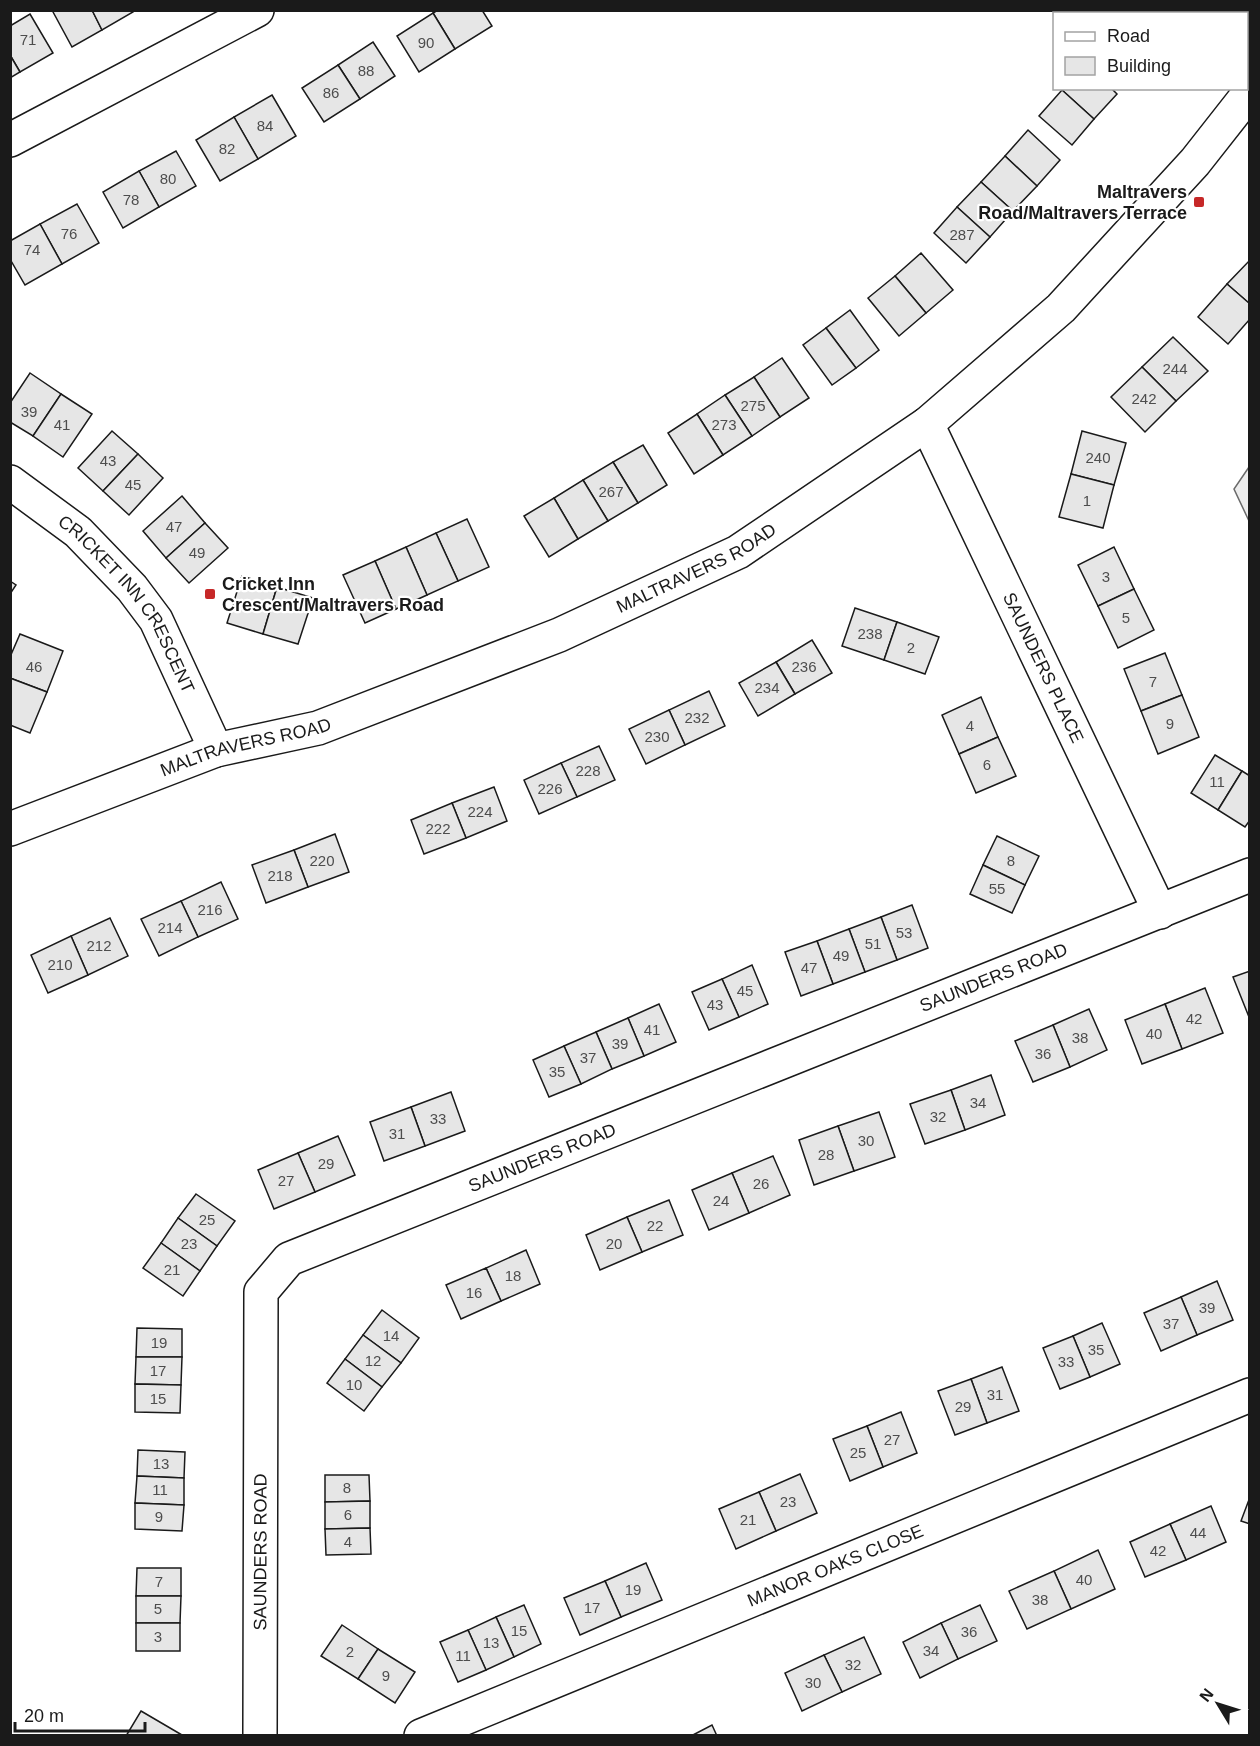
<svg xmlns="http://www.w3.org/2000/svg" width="1260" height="1746" viewBox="0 0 1260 1746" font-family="Helvetica,sans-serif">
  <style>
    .green { fill: #ededed; stroke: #6a6a6a; stroke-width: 1.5 }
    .building { fill: #e6e6e6; stroke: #1a1a1a; stroke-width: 1.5 }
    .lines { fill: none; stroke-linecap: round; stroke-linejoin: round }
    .minor-casing { stroke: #1a1a1a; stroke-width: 36 }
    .minor { stroke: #fff; stroke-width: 33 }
    .poi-dot { fill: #c62828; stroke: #fff; stroke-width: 2 }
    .labels { text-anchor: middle; stroke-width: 4.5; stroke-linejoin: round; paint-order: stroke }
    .number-label { font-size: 15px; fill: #4d4d4d }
    .poi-label { font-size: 18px; font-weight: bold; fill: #1a1a1a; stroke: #fff; text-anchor: end }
    .street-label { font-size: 18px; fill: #1a1a1a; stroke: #fff }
  </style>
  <rect width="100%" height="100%" fill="#fff"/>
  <path class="green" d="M1249 467V521L1234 489Z"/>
  <g class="building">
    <path d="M52 10H92L102 30 72 47Z"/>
    <path d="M92 10H132L133 12 102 30Z"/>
    <path d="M438 10H482L492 26 455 49 433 13Z"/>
    <path d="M1167 10H1187L1185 14H1170Z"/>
    <path d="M433 13 455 49 419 72 397 36Z"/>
    <path d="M30 14 53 53 20 72 10 55V26Z"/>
    <path d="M373 42 395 76 360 99 338 65Z"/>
    <path d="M10 55 20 72 10 78Z"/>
    <path d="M338 65 360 99 324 122 302 88Z"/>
    <path d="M1063 88H1111L1117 94 1094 119 1062 90Z"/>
    <path d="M1062 90 1094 119 1072 145 1039 116Z"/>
    <path d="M272 95 296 136 258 159 234 117Z"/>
    <path d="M234 117 258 159 220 181 196 140Z"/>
    <path d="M1028 130 1060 160 1037 186 1005 156Z"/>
    <path d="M176 151 196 186 159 207 139 171Z"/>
    <path d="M1005 156 1037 186 1013 211 981 182Z"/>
    <path d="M139 171 159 207 123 228 103 192Z"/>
    <path d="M981 182 1013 211 990 237 957 207Z"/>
    <path d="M77 204 99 243 62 264 40 224Z"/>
    <path d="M957 207 990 237 966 263 934 233Z"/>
    <path d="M40 224 62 264 25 285 10 259V241Z"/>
    <path d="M921 253 953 290 926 313 895 276Z"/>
    <path d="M1250 260V304L1227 284Z"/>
    <path d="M895 276 926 313 899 336 868 298Z"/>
    <path d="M1227 284 1250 304V319L1228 344 1198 317Z"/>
    <path d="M850 310 879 350 856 368 826 328Z"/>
    <path d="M826 328 856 368 832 385 803 345Z"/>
    <path d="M1173 337 1208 371 1176 401 1142 367Z"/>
    <path d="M782 358 809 398 780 417 754 377Z"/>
    <path d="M1142 367 1176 401 1145 432 1111 397Z"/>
    <path d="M30 373 61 394 33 436 10 422V403Z"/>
    <path d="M754 377 780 417 752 436 725 395Z"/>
    <path d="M61 394 92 414 63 457 33 436Z"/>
    <path d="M725 395 752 436 723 455 697 414Z"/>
    <path d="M697 414 723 455 694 474 668 433Z"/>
    <path d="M112 431 138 454 103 491 78 468Z"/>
    <path d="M1082 431 1126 443 1114 485 1071 474Z"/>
    <path d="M643 445 667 485 638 503 613 462Z"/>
    <path d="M138 454 163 478 129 515 103 491Z"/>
    <path d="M613 462 638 503 608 521 583 480Z"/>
    <path d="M1071 474 1114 485 1103 528 1059 517Z"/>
    <path d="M583 480 608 521 578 539 554 498Z"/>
    <path d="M182 496 205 523 166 558 143 531Z"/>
    <path d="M554 498 578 539 549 557 524 516Z"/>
    <path d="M467 519 489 567 458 581 436 533Z"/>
    <path d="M205 523 228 548 189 583 166 558Z"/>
    <path d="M436 533 458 581 427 595 406 547Z"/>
    <path d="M406 547 427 595 396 609 375 561Z"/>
    <path d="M1114 547 1134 589 1098 606 1078 565Z"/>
    <path d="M375 561 396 609 365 623 343 575Z"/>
    <path d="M242 576 277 587 263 634 227 623Z"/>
    <path d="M10 581 16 585 10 594Z"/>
    <path d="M277 587 313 598 298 644 263 634Z"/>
    <path d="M1134 589 1154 630 1118 648 1098 606Z"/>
    <path d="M855 608 897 622 884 660 842 646Z"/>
    <path d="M897 622 939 637 925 674 884 660Z"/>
    <path d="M20 634 63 651 47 692 10 678V657Z"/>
    <path d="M812 640 832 673 795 694 776 662Z"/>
    <path d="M1165 653 1182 695 1141 711 1124 669Z"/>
    <path d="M776 662 795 694 758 716 739 683Z"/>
    <path d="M10 678 47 692 30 733 10 725Z"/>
    <path d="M709 691 725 726 685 745 669 710Z"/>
    <path d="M1182 695 1199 737 1158 754 1141 711Z"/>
    <path d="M981 697 998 737 959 754 942 715Z"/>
    <path d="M669 710 685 745 646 764 629 729Z"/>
    <path d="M998 737 1016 776 976 793 959 754Z"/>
    <path d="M599 746 615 780 577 797 561 763Z"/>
    <path d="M1215 755 1242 771 1218 810 1191 793Z"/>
    <path d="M561 763 577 797 539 814 524 780Z"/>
    <path d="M1242 771 1250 776V820L1245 827 1218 810Z"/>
    <path d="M494 787 507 821 466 838 452 803Z"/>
    <path d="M452 803 466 838 424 854 411 820Z"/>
    <path d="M335 834 349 872 308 887 294 850Z"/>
    <path d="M997 836 1039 856 1025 885 983 865Z"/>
    <path d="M294 850 308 887 266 903 252 865Z"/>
    <path d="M983 865 1025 885 1012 913 970 894Z"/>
    <path d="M221 882 238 919 198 937 181 901Z"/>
    <path d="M181 901 198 937 159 956 141 919Z"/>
    <path d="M912 905 928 948 897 960 881 917Z"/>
    <path d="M881 917 897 960 865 972 849 929Z"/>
    <path d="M110 918 128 956 88 975 71 936Z"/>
    <path d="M849 929 865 972 833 984 817 941Z"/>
    <path d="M71 936 88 975 48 993 31 955Z"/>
    <path d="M817 941 833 984 801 996 785 952Z"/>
    <path d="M752 965 768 1004 739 1017 722 979Z"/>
    <path d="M1250 971V1017H1249L1233 977Z"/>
    <path d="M722 979 739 1017 709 1030 692 992Z"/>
    <path d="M1205 988 1223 1033 1182 1049 1165 1004Z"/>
    <path d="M659 1004 676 1042 644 1056 628 1018Z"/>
    <path d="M1165 1004 1182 1049 1142 1064 1125 1020Z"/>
    <path d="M1089 1009 1107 1050 1070 1067 1053 1025Z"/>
    <path d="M628 1018 644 1056 612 1069 596 1032Z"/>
    <path d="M1053 1025 1070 1067 1033 1082 1015 1041Z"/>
    <path d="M596 1032 612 1069 581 1084 564 1046Z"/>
    <path d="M564 1046 581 1084 549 1097 533 1060Z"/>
    <path d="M991 1075 1005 1115 965 1130 951 1090Z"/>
    <path d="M951 1090 965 1130 925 1144 910 1104Z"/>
    <path d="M451 1092 465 1131 425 1146 411 1107Z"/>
    <path d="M411 1107 425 1146 384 1161 370 1122Z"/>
    <path d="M879 1112 895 1157 854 1171 838 1126Z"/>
    <path d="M838 1126 854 1171 814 1185 799 1140Z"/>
    <path d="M338 1136 355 1175 315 1192 298 1153Z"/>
    <path d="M298 1153 315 1192 274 1209 258 1170Z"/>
    <path d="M773 1156 790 1195 749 1213 732 1173Z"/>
    <path d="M732 1173 749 1213 709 1230 692 1190Z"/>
    <path d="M196 1194 235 1221 217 1246 178 1218Z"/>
    <path d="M669 1200 683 1235 642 1252 627 1217Z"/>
    <path d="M627 1217 642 1252 600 1270 586 1235Z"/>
    <path d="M178 1218 217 1246 200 1271 161 1243Z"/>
    <path d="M161 1243 200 1271 183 1296 143 1268Z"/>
    <path d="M526 1250 540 1284 501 1301 486 1268Z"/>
    <path d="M486 1268 501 1301 461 1319 446 1285Z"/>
    <path d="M1217 1281 1233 1320 1197 1335 1181 1297Z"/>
    <path d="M1181 1297 1197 1335 1161 1351 1144 1313Z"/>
    <path d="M382 1310 419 1338 401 1363 363 1335Z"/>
    <path d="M1102 1323 1120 1364 1090 1377 1073 1336Z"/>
    <path d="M137 1328 182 1329V1357H136Z"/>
    <path d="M363 1335 401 1363 382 1387 345 1359Z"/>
    <path d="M1073 1336 1090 1377 1060 1389 1043 1348Z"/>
    <path d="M136 1357H182L181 1385 135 1384Z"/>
    <path d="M345 1359 382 1387 364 1411 327 1383Z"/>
    <path d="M1002 1367 1019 1411 987 1423 971 1379Z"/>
    <path d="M971 1379 987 1423 955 1435 938 1391Z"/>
    <path d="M135 1384 181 1385 180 1413 135 1412Z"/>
    <path d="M901 1412 917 1453 883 1467 867 1426Z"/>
    <path d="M867 1426 883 1467 850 1481 833 1439Z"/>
    <path d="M138 1450 185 1452 184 1478 137 1476Z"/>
    <path d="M800 1474 817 1513 776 1531 759 1492Z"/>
    <path d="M325 1475H369L370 1501 325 1502Z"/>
    <path d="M137 1476 184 1478V1505L135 1503Z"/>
    <path d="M759 1492 776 1531 736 1549 719 1509Z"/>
    <path d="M1250 1497V1524L1241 1521Z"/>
    <path d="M370 1501V1528L325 1529V1502Z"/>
    <path d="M135 1503 184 1505 182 1531 135 1529Z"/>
    <path d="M1211 1506 1226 1542 1186 1560 1170 1524Z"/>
    <path d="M1170 1524 1186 1560 1145 1577 1130 1542Z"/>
    <path d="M370 1528 371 1554 326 1555 325 1529Z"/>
    <path d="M1098 1550 1115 1589 1071 1609 1054 1571Z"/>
    <path d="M646 1563 662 1600 621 1617 605 1581Z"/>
    <path d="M137 1568H181V1596H136Z"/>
    <path d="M1054 1571 1071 1609 1027 1629 1009 1591Z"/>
    <path d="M605 1581 621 1617 580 1635 564 1598Z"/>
    <path d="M136 1596H181L180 1623H136Z"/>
    <path d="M524 1605 541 1644 514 1657 496 1617Z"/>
    <path d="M980 1605 997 1641 958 1659 941 1623Z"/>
    <path d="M496 1617 514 1657 486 1670 468 1630Z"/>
    <rect x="136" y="1623" width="44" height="28"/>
    <path d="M941 1623 958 1659 920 1678 903 1642Z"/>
    <path d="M342 1625 378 1649 358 1679 321 1656Z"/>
    <path d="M468 1630 486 1670 458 1682 440 1642Z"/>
    <path d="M864 1637 881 1674 842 1692 824 1655Z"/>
    <path d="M378 1649 415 1672 395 1703 358 1679Z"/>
    <path d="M824 1655 842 1692 802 1711 785 1673Z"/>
    <path d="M141 1711 182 1735 181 1736H126Z"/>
    <path d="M712 1725 717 1736H691Z"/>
  </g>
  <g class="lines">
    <defs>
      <g id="minor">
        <path d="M10 140 257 10"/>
        <path id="s1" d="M927 424 1160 912"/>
        <path id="s2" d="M10 482 78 532 132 588 156 620 216 750"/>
        <path id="s3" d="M10 829 216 750 318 728 559 635 738 552 927 424 1061 308 1195 162 1250 92"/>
        <path id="s4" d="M260 1736 261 1292 289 1259 1250 875"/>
        <path id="s5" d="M421 1736 1250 1395"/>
      </g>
    </defs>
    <use href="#minor" class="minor-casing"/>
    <use href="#minor" class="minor"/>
  </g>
  <g class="poi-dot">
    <rect x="1193" y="196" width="12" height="12" rx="3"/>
    <rect x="204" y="588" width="12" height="12" rx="3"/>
  </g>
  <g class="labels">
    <g class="number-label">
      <text x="28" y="45">71</text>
      <text x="426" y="48">90</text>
      <text x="366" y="76">88</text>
      <text x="331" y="98">86</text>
      <text x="265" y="131">84</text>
      <text x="227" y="154">82</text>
      <text x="168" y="184">80</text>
      <text x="131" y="205">78</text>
      <text x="69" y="239">76</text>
      <text x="962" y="240">287</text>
      <text x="32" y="255">74</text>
      <text x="1175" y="374">244</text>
      <text x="1144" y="404">242</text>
      <text x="753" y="411">275</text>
      <text x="29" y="417">39</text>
      <text x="62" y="430">41</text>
      <text x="724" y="430">273</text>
      <text x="1098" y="463">240</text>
      <text x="108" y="466">43</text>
      <text x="133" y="490">45</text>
      <text x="611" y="497">267</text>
      <text x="1087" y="506">1</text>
      <text x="174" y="532">47</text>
      <text x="197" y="558">49</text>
      <text x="1106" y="582">3</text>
      <text x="1126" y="623">5</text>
      <text x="870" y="639">238</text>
      <text x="911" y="653">2</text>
      <text x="34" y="672">46</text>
      <text x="804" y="672">236</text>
      <text x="1153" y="687">7</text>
      <text x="767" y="693">234</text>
      <text x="697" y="723">232</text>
      <text x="1170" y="729">9</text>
      <text x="970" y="731">4</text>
      <text x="657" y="742">230</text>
      <text x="987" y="770">6</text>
      <text x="588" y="776">228</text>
      <text x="1217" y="787">11</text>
      <text x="550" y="794">226</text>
      <text x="480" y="817">224</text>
      <text x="438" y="834">222</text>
      <text x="322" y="866">220</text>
      <text x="1011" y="866">8</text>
      <text x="280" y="881">218</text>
      <text x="997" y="894">55</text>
      <text x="210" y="915">216</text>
      <text x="170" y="933">214</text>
      <text x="904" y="938">53</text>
      <text x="873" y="949">51</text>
      <text x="99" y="951">212</text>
      <text x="841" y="961">49</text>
      <text x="60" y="970">210</text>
      <text x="809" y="973">47</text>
      <text x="745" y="996">45</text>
      <text x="715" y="1010">43</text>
      <text x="1194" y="1024">42</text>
      <text x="652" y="1035">41</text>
      <text x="1154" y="1039">40</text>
      <text x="1080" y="1043">38</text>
      <text x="620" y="1049">39</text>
      <text x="1043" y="1059">36</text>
      <text x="588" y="1063">37</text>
      <text x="557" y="1077">35</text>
      <text x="978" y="1108">34</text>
      <text x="938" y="1122">32</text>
      <text x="438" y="1124">33</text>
      <text x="397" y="1139">31</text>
      <text x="866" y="1146">30</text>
      <text x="826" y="1160">28</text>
      <text x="326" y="1169">29</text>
      <text x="286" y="1186">27</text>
      <text x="761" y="1189">26</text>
      <text x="721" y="1206">24</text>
      <text x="207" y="1225">25</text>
      <text x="655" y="1231">22</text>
      <text x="189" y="1249">23</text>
      <text x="614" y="1249">20</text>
      <text x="172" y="1275">21</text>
      <text x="513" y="1281">18</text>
      <text x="474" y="1298">16</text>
      <text x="1207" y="1313">39</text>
      <text x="1171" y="1329">37</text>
      <text x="391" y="1341">14</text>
      <text x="159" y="1348">19</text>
      <text x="1096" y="1355">35</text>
      <text x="373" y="1366">12</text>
      <text x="1066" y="1367">33</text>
      <text x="158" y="1376">17</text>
      <text x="354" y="1390">10</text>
      <text x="995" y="1400">31</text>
      <text x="158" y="1404">15</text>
      <text x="963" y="1412">29</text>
      <text x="892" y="1445">27</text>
      <text x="858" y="1458">25</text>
      <text x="161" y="1469">13</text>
      <text x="347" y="1493">8</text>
      <text x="160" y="1495">11</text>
      <text x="788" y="1507">23</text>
      <text x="348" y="1520">6</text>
      <text x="159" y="1522">9</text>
      <text x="748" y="1525">21</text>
      <text x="1198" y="1538">44</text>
      <text x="348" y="1547">4</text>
      <text x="1158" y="1556">42</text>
      <text x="1084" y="1585">40</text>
      <text x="159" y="1587">7</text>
      <text x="633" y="1595">19</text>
      <text x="1040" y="1605">38</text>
      <text x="592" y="1613">17</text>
      <text x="158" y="1614">5</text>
      <text x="519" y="1636">15</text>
      <text x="969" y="1637">36</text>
      <text x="158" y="1642">3</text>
      <text x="491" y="1648">13</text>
      <text x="931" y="1656">34</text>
      <text x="350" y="1657">2</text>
      <text x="463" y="1661">11</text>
      <text x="853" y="1670">32</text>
      <text x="386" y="1681">9</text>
      <text x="813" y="1688">30</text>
    </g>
    <g class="poi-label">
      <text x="1187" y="198">Maltravers<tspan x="1187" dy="21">Road/Maltravers Terrace</tspan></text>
      <text x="222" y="590" text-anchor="start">Cricket Inn<tspan x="222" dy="21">Crescent/Maltravers Road</tspan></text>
    </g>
    <g class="street-label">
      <text dy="6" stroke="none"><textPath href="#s3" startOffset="736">MALTRAVERS ROAD</textPath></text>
      <text dy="6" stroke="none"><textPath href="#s2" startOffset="172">CRICKET INN CRESCENT</textPath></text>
      <text dy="6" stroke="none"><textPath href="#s1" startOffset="270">SAUNDERS PLACE</textPath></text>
      <text dy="6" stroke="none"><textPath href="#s3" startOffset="250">MALTRAVERS ROAD</textPath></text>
      <text dy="6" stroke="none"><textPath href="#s4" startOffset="1246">SAUNDERS ROAD</textPath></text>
      <text dy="6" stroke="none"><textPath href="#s4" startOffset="760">SAUNDERS ROAD</textPath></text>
      <text dy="6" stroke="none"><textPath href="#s4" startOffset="184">SAUNDERS ROAD</textPath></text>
      <text dy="6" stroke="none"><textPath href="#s5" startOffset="448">MANOR OAKS CLOSE</textPath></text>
    </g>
  </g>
  <rect width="1260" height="1746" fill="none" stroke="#1a1a1a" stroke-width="24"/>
  <rect x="1053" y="12" width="195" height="78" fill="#ffffff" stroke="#a3a3a3" stroke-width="1.5"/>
  <rect x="1065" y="32" width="30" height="9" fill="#ffffff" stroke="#a3a3a3" stroke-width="1.5"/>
  <text x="1107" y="42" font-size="18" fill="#1a1a1a">Road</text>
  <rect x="1065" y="57" width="30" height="18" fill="#e6e6e6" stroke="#a3a3a3" stroke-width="1.5"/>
  <text x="1107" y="72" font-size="18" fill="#1a1a1a">Building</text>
  <g transform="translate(1218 1704) rotate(308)" stroke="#ffffff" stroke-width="4.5" paint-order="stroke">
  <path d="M0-4.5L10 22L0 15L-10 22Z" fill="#1a1a1a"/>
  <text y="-9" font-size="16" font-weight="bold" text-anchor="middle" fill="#1a1a1a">N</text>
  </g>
  <path d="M15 1722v9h130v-9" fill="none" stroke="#1a1a1a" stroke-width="3"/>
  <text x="24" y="1722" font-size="18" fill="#1a1a1a" stroke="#ffffff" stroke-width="4.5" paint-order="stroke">20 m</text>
</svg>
